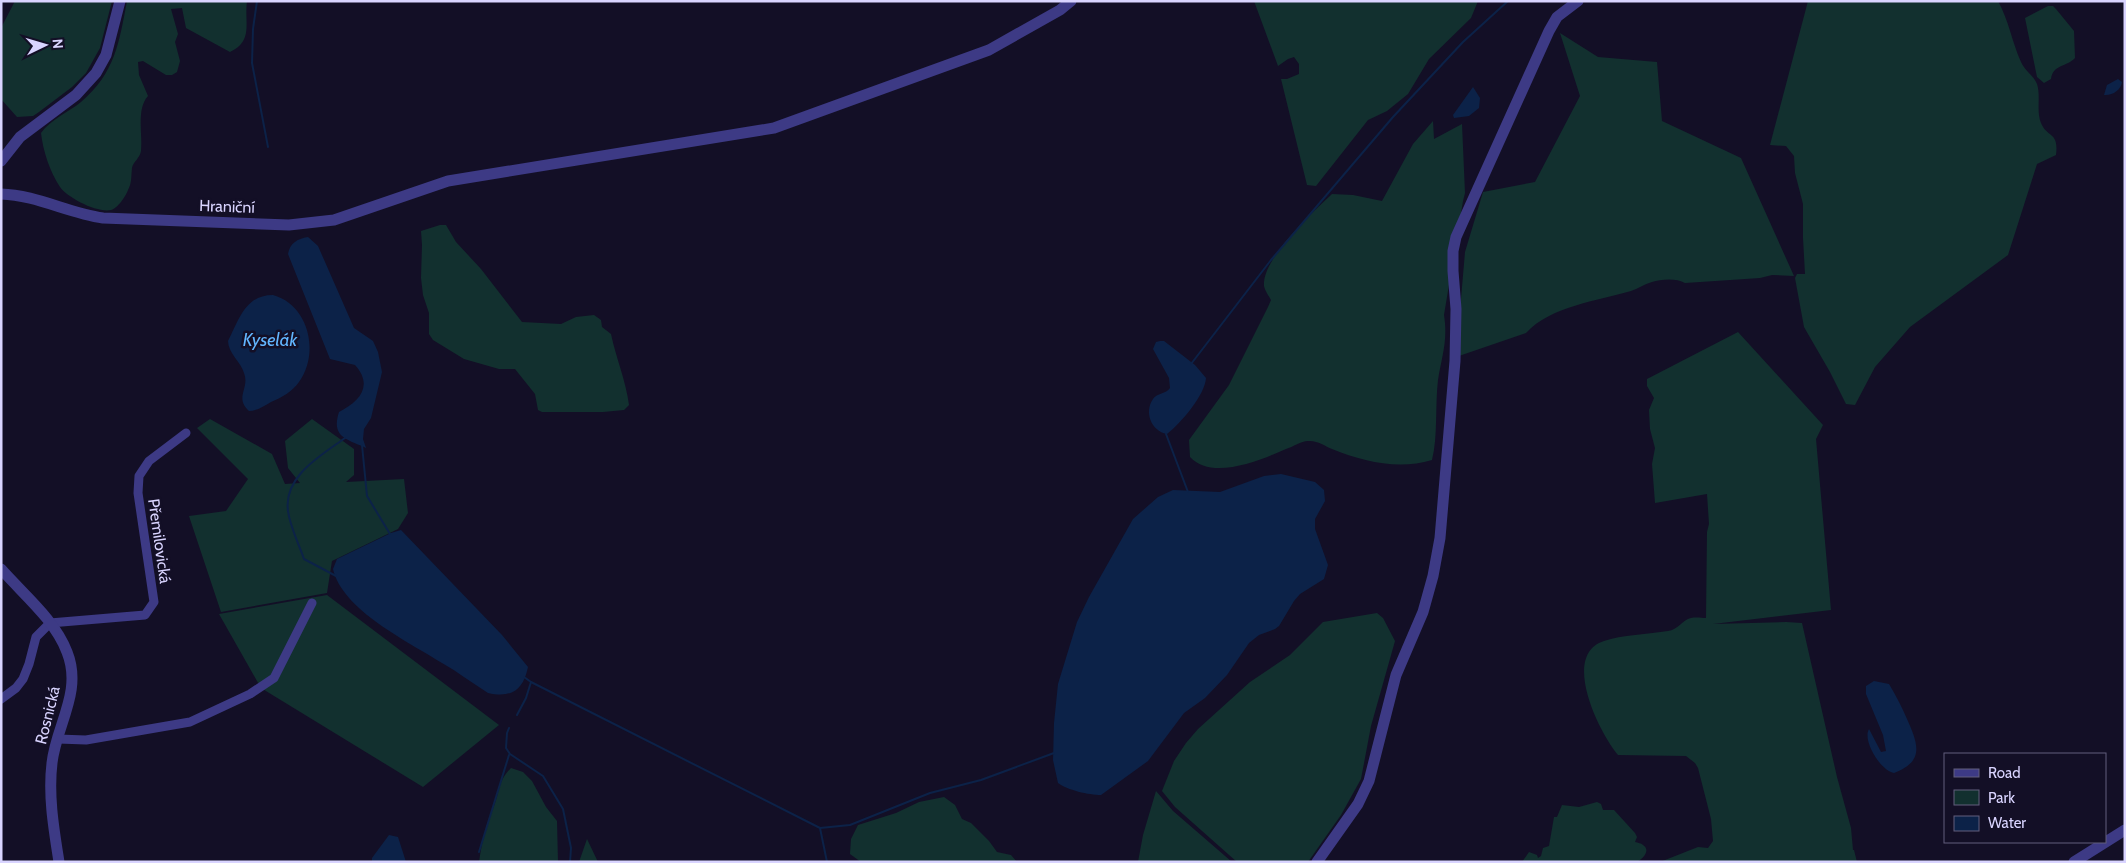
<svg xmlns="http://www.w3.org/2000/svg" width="2126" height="863" viewBox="0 0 2126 863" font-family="Cabin,sans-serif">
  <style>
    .green { fill: #12302f }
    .water { fill: #0c2248 }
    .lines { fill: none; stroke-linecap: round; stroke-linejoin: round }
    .stream { stroke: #0c2248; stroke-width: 2 }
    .minor { stroke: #3d3a85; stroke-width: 9 }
    .tertiary { stroke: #3d3a85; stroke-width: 11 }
    .labels { text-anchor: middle; stroke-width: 5; stroke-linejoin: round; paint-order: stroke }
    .street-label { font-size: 16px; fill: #d9d4ff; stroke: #130f26 }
    .water-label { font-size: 18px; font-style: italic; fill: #62b6ff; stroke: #130f26 }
  </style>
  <rect width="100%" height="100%" fill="#130f26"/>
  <g class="green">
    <path d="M15 1H112L100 48 86 73 72 87 39 112 33 116 17 117 1 99V28Z"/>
    <path d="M127 1H247C244 22 254 41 230 52L186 28 182 8 171 9 178 34 175 42 180 61 177 72 172 75H166L143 61 138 62 139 75 148 96C136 109 143 134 141 151 140 158 133 162 132 168 131 176 132 183 128 190 126 196 117 209 111 210 97 213 68 198 60 187 50 172 43 151 41 133 51 119 69 112 81 102 115 73 119 43 127 1Z"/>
    <path d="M1254 1H1478L1471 18 1429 59 1408 94 1387 111 1368 120 1316 186 1307 185 1281 79H1287L1299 74V64L1294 57 1288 59 1278 66Z"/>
    <path d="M1808 1H1998C2009 21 2012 42 2021 62 2025 71 2034 76 2037 84 2041 96 2036 111 2041 123 2047 138 2059 131 2056 155L2037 164 2008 255 1910 327 1875 367 1855 405 1846 404 1830 372 1804 327 1795 278 1797 274H1805L1803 238V204L1795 173 1794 156 1786 146 1770 145Z"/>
    <path d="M2048 6H2053L2056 9 2074 31 2075 58C2067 67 2053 64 2051 79L2044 83 2037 77 2025 18Z"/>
    <path d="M1560 33 1598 57 1657 62 1662 121 1741 158 1794 276 1772 275 1760 278 1685 283C1677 278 1661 279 1652 282 1644 284 1638 289 1631 291 1597 301 1551 306 1526 333L1456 357 1465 252 1483 192 1535 182 1580 96Z"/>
    <path d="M1433 121 1434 139 1462 124 1465 193 1463 201 1444 315C1448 341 1442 355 1438 380 1435 404 1438 437 1432 460 1399 470 1364 462 1332 449 1325 446 1317 440 1308 441 1301 441 1293 447 1286 449 1261 460 1212 481 1190 457L1189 440 1229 385 1268 307 1271 300C1269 296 1265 291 1264 286 1262 258 1313 212 1332 194L1353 195 1382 201 1413 144Z"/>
    <path d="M440 225H446L456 242 481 269 522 322 561 324 576 317 594 315 601 320 602 327 611 334C616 358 626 381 629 405L624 410 603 412H542L538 410 535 394 515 369H499L464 359 433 340 429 334V313L423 295 421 278 422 245 421 231Z"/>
    <path d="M1738 332 1823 425 1816 439 1831 610 1713 624 1786 622 1802 623 1837 777 1851 828 1853 850H1854L1857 862H1660L1698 847 1708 848 1713 841 1711 819 1698 768 1695 763 1686 756 1618 755C1600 734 1560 655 1604 641 1621 635 1649 634 1668 631 1678 630 1682 620 1691 618 1696 617 1702 618 1706 618L1707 532 1709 524 1707 494 1655 503 1652 464 1655 448 1650 429 1649 410 1654 398 1647 386V379Z"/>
    <path d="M210 419 272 454 285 484 300 483 288 468 285 441 312 419 354 449V475L346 482 404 479 408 513 398 529 332 561 327 593 221 612 189 516 226 511 248 479 197 428Z"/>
    <path d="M327 595 499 725 423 787 261 688 219 614Z"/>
    <path d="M1377 613 1383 618 1395 641 1371 726 1361 779 1341 815 1308 862H1237L1175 807 1162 791 1174 761 1186 743 1198 729 1250 682 1290 655 1323 622Z"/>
    <path d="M511 768 523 772 532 781 546 807 557 821 558 862H479C482 842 486 823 494 806 500 790 498 781 511 768Z"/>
    <path d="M1156 791 1173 811 1232 862H1138L1143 835Z"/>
    <path d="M944 797 955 805 962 819 971 823 989 841 997 852 1011 855 1017 862H861L850 854 851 839 858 825 896 813 919 802Z"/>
    <path d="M1597 802 1601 804 1603 810H1614L1635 833 1637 837 1635 842C1638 843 1641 843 1643 845 1651 850 1643 859 1637 862H1522L1529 852 1537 855 1538 858 1541 856 1543 848 1549 846 1554 817H1557L1562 805 1579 807Z"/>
    <path d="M587 839 598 862H579Z"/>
  </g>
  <g class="water">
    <path d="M2118 79 2122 82C2121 90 2112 96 2104 95L2107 85Z"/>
    <path d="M1473 87 1480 98 1479 108 1469 116 1454 118 1453 115Z"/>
    <path d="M308 237 318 246 354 328 373 341 378 352 382 372 371 418 364 429 363 439 366 448C346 439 331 437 339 412 359 402 374 386 355 365L330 359 288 254C290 243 297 239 308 237Z"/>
    <path d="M273 295C309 305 320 353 299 382 293 391 281 398 271 402 264 406 257 411 249 411 234 397 250 389 244 373 241 362 228 353 228 341 239 320 245 295 273 295Z"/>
    <path d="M1160 341H1164L1195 365 1206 378C1205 395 1181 423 1167 434 1151 431 1144 412 1153 399 1157 393 1166 394 1170 388L1169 378 1153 349 1156 342Z"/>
    <path d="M1281 474 1315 482 1324 490 1325 501 1315 519V529L1328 565 1324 579 1300 594 1294 601 1279 626 1275 629 1259 635 1249 643 1227 675 1205 698 1184 713 1148 761 1101 795C1089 795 1067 790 1058 783L1053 760 1054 723 1058 684 1077 622 1089 597 1133 519 1158 497 1173 490 1220 492 1264 476Z"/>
    <path d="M401 530 502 635 528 667C523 691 511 698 488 693 472 683 458 672 442 663 409 642 342 610 333 569L337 559 391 533Z"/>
    <path d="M1874 681 1889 684C1896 696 1902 707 1907 719 1918 744 1925 761 1894 773 1881 771 1862 741 1869 729L1881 752 1886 751 1883 735 1866 694V686Z"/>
    <path d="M389 835 398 837 406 862H372V858Z"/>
  </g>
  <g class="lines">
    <g class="stream">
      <path d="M257 1 253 29 252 63 268 147"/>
      <path d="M1191 364 1271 260 1393 117 1463 42 1508 1"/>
      <path d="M1166 434 1188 492"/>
      <path d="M362 445 367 496 390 534"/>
      <path d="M336 576 304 559C299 544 290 527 288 511 283 476 322 455 345 438"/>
      <path d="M531 682 820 828 850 825 930 793 981 780 1054 753"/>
      <path d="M517 715 526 698 531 682 524 677"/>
      <path d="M509 728 507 733 506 748 510 754 543 776 563 809 571 848 570 862"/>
      <path d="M820 828 827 862"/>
      <path d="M479 852 509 755"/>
    </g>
    <g class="minor">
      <path d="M1 699 16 688 23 679 29 664 36 637 50 623 145 615 154 602 138 493 139 476 149 461 186 433"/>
      <path d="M58 739 86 740 190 722 250 694 274 678 312 603"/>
    </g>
    <g class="tertiary">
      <path d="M1 161 20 137 76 95 96 73 106 55 120 1"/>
      <path d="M1 194C36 195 68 213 103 218L289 225 334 220 448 181 774 128 989 50 1060 10 1071 1"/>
      <path d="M1 569C24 595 55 620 67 652 83 692 56 725 52 763 48 796 54 830 59 862"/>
      <path d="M1317 862 1358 804 1369 781 1396 675 1423 612 1433 576 1440 538 1455 361 1456 309 1453 271V251L1456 237 1549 31 1557 17 1578 1"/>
      <path d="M2074 862 2125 830"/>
    </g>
  </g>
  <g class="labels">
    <g class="street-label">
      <text transform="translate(227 206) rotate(2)" y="6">Hraniční</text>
      <text transform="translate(160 541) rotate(82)" y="6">Přemilovická</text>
      <text transform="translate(47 715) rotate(-76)" y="6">Rosnická</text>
    </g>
    <g class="water-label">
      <text x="270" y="346">Kyselák</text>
    </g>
  </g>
  <rect width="2126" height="863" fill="none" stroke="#d9d4ff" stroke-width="5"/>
  <rect x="1944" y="753" width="162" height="90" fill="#130f26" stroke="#625e7d"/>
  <rect x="1954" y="769" width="25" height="8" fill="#3d3a85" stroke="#625e7d"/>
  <text x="1988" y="778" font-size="15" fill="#d9d4ff">Road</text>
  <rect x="1954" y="790" width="25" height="15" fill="#12302f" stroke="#625e7d"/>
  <text x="1988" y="803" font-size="15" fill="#d9d4ff">Park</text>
  <rect x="1954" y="816" width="25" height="15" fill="#0c2248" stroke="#625e7d"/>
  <text x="1988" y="828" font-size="15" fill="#d9d4ff">Water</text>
  <g transform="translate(45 45) rotate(85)" stroke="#130f26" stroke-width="4" paint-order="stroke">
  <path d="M0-4L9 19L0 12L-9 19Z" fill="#d9d4ff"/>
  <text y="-8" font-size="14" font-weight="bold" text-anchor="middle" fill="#d9d4ff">N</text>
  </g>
</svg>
